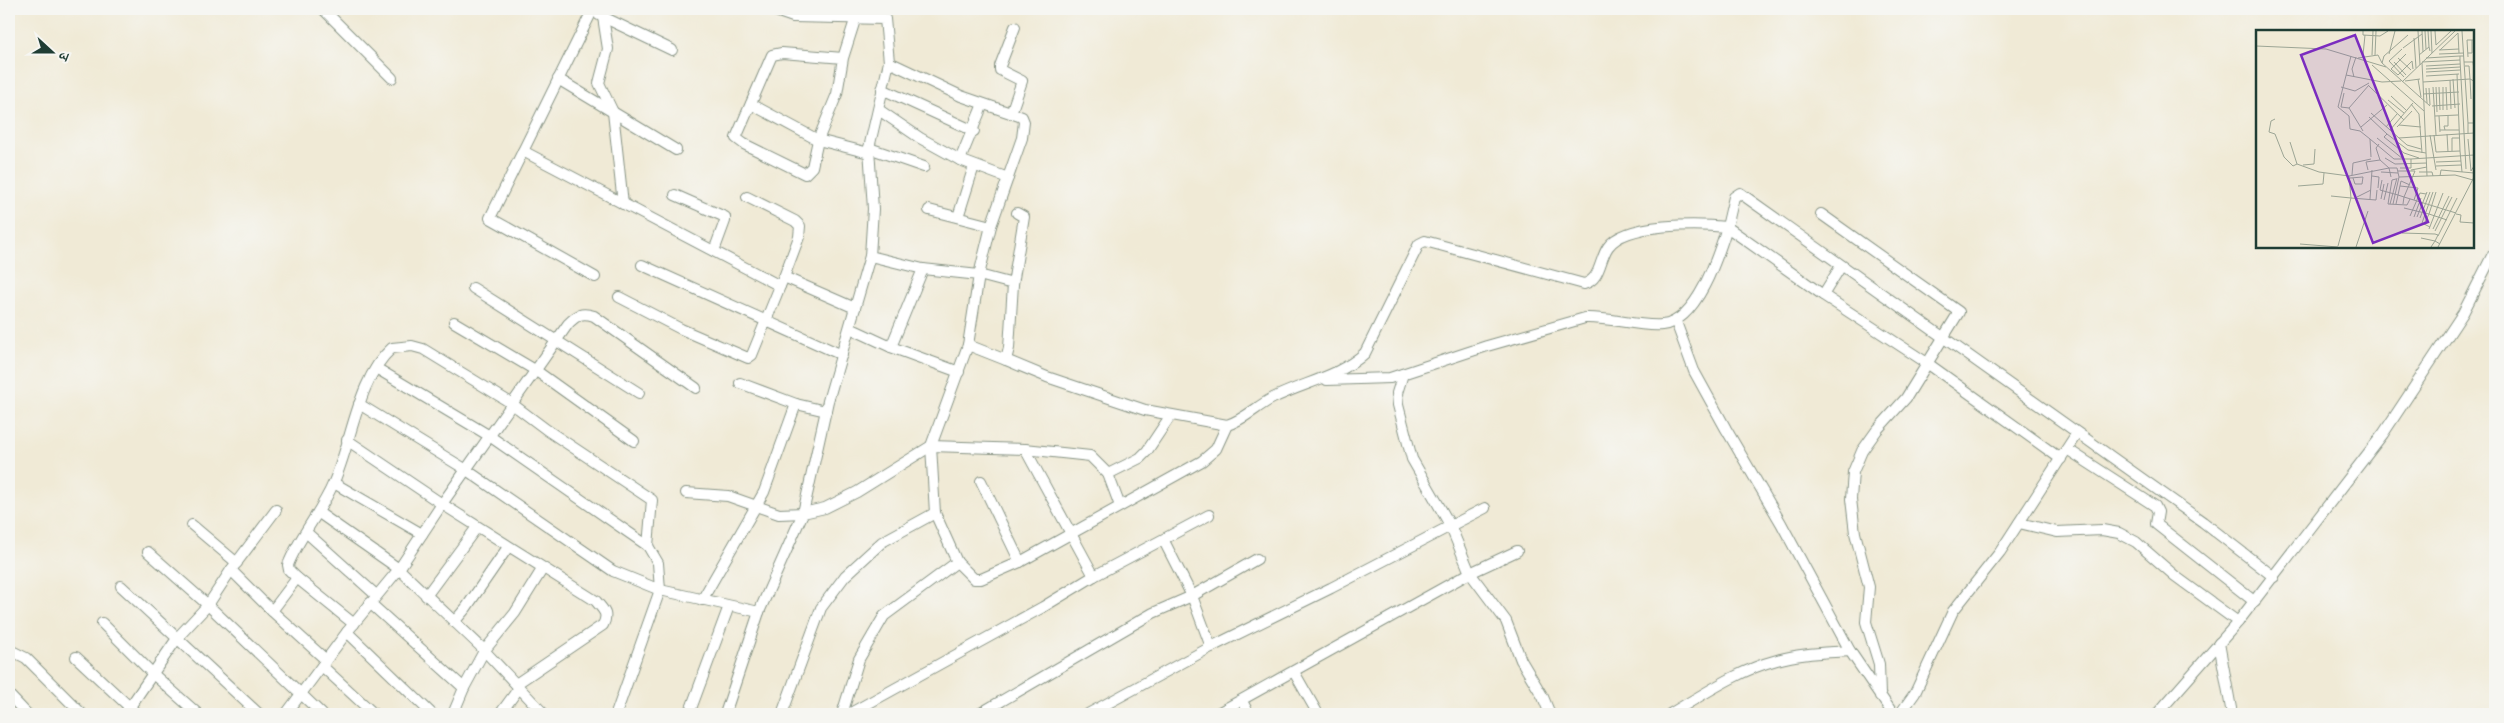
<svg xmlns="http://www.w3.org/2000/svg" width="2504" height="723" viewBox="0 0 2504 723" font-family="'IM FELL French Canon','Noto Serif Devanagari',serif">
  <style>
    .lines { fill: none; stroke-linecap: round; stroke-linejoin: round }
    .minor-casing { stroke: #889485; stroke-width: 12 }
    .minor { stroke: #fff; stroke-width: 10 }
    .inset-road { fill: none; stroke: #9ca595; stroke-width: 1 }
    .view { fill: #7b2cbf; fill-opacity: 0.15; stroke: #7b2cbf; stroke-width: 2.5 }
    .inset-edge { fill: none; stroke: #1f3d34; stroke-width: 2.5 }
  </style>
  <rect width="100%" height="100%" fill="#f6f6f2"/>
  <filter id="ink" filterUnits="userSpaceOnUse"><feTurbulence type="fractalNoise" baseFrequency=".02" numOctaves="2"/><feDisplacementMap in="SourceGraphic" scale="10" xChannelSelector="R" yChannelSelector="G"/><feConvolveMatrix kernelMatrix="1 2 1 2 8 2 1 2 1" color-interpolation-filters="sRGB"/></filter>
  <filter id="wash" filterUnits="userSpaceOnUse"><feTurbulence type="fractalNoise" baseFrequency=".0096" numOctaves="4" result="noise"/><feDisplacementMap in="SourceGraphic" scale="20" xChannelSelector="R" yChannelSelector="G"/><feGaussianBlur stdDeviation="1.12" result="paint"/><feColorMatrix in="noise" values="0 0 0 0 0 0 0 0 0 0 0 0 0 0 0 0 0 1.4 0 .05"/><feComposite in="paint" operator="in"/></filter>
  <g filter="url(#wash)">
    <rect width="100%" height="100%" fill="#f0ead6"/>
  </g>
  <g filter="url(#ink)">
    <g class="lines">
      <defs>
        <g id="minor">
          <path d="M323 9 392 78"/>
          <path d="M593 9 490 218 595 277"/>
          <path d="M599 15 672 50"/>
          <path d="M603 17 608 49 599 83 613 112 623 204"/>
          <path d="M843 58 782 53 772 55 736 138 744 144 805 174 812 167 818 140 837 94 843 58 856 17"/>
          <path d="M889 62 961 96 1022 117 1024 122 1022 138 991 226 979 275 1013 284 1009 348 1006 360 968 345"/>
          <path d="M558 79 676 150"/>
          <path d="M882 89 974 131"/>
          <path d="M751 104 818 140 869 153"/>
          <path d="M879 110 920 138 960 160 1008 178"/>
          <path d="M1011 113 1022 81 1000 70V66L1015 27"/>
          <path d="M869 148 924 167"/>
          <path d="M523 151 780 286 784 277 855 308"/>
          <path d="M960 160 983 104"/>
          <path d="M675 195 725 217V221L714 251"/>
          <path d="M747 197 795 221 800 226 799 237 784 277"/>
          <path d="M929 210 991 226"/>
          <path d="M1821 214 1959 312 1906 398 1877 430 1862 451 1853 472 1851 499 1855 533 1869 587 1866 622 1879 664 1880 696"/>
          <path d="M958 217 974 166"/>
          <path d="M642 265 842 355"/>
          <path d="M1013 284 1024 217 1017 213"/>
          <path d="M473 288 639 393"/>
          <path d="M1823 295 1841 266"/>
          <path d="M619 297 681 329 748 358 752 355 780 286"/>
          <path d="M454 322 535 370 634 441"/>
          <path d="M1676 322 1694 371 1726 429 1781 523 1850 651 1893 714"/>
          <path d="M850 328 891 347 959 372"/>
          <path d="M891 347 923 269"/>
          <path d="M1006 360 1047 377 1145 410 1227 425C1244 420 1257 406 1273 398 1305 382 1339 377 1365 353L1419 244 1425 241 1584 284C1601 279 1599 260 1608 247 1625 222 1700 224 1727 227L1734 197 1740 193 2203 522 2274 577"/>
          <path d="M1403 374 1397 393 1398 405 1412 459 1450 525 1470 573 1506 621 1521 660 1543 697 1550 714"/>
          <path d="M1327 380 1390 378 1487 346 1585 318C1611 317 1637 327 1662 325 1697 322 1718 256 1727 227L1823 295 1927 363 2061 459"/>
          <path d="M740 383 796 404 826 411"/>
          <path d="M359 404 465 469 613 571 660 590 658 563 648 546 488 435 376 368"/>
          <path d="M347 440 442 504 568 324C577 315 581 312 594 316L696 388"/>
          <path d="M1025 449 1094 576"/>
          <path d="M2067 449 2155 506 2158 512 2156 524 2255 602"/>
          <path d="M1108 474 1140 458 1147 451 1171 415"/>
          <path d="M981 481 1020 562"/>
          <path d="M334 483 422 534"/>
          <path d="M686 493 728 496 779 514 803 513 825 508 857 492 931 446 968 345 979 275 923 269 870 256"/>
          <path d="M319 513 399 569 442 504 596 601C603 610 609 613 603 625L516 684"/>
          <path d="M2019 523 2057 532 2102 530 2119 533 2136 542 2175 576 2238 622"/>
          <path d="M192 525 237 563"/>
          <path d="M307 533 376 595"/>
          <path d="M1164 541 1192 596 1257 559"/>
          <path d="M148 552 208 605 322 714"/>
          <path d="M957 562 935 513 931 446 1025 449 1090 456 1108 474 1120 506"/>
          <path d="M231 570 272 611 326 660"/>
          <path d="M121 586 259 714"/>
          <path d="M426 596 477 527"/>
          <path d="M702 600 764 492 796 404"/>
          <path d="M370 603 464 688"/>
          <path d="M272 611 297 578"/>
          <path d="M454 622 466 608 508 547"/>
          <path d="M102 623 152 673 198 714"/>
          <path d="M354 624 297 578 289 570 288 565C299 537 321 512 333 484 352 443 357 379 392 348L412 346 423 349 511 403 547 430 652 500 648 546"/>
          <path d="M347 632 432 714"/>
          <path d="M2219 643 2232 714"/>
          <path d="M1211 647 1331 588 1485 508"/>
          <path d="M9 653 14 652 26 658 82 714"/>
          <path d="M76 657 137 714"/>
          <path d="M322 666 374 714"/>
          <path d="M1294 672 1318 714"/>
          <path d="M9 695 27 714"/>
          <path d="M1242 701 1249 714"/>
          <path d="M125 714 178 637 208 605 231 570 276 510"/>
          <path d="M286 714 347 632 399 569 479 645 544 714"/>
          <path d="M453 714 464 688 484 651 515 613 543 568"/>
          <path d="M500 714 519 688"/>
          <path d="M616 714 660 590 759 612 803 513 828 401 870 256 873 209 869 148 889 62 885 19 793 17 770 9"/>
          <path d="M689 714 729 606"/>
          <path d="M725 714 759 612"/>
          <path d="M782 714 821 608 845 576 882 542 935 513"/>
          <path d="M842 714 859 659 884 616 957 562 974 579H981L1020 562 1202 461 1216 449 1227 425"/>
          <path d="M849 714 1043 607 1094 576 1209 515"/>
          <path d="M979 714 1153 613 1192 596 1211 647 1088 714"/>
          <path d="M1216 714 1470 573 1517 551"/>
          <path d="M1670 714C1704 694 1739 670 1777 660 1801 653 1825 653 1850 651"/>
          <path d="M1900 714 1915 693 1953 611 2000 552 2077 433"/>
          <path d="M2157 714 2238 622 2383 434 2463 313 2495 250"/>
        </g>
      </defs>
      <use href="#minor" class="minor-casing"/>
      <use href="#minor" class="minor"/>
    </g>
  </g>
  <g transform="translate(2256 30)">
    <rect width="218" height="218" fill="#f0ead6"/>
    <path class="inset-road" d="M107 1V5L124 6 132 1M162 1 164 35M166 1 167 22M169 1 170 19M172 1 173 17M175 1 176 23M179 1 180 15 195 1M206 1 212 93M202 3 203 23M158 8 160 38M0 16 70 19 130 37M147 18 166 4M146 19 133 31 148 47M183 20 203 19M184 20 202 3M212 23H216V10M133 24 139 1M150 24 135 39 142 45 156 31 157 39M183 24 208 23M107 25 109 5M116 25 117 1M119 25 120 1M163 25 173 17 174 21M95 26 82 77 93 86 94 99 104 101 114 109 115 127M212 27 211 10H218M102 28 122 25 126 33 174 76M142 28 155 40M170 28 204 26M204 30 210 139M138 32 150 45M166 32 204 30V26H208M208 32H217L218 40M126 33 128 26 152 5M166 33 167 52 214 49 213 36H209M116 35 168 81M170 36 204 34M170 39 204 37M170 42 204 40M201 44 204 121M90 45 126 52 145 51M170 46 203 44M98 47 96 39 100 27M162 49 165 67M197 49 199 78M194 50 195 79M149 51 164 49M146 52 199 1M167 52 171 146M113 56 148 90M85 57 99 61 113 53M177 57 180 105M180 57 181 82M183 57 184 80M187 57V80M190 57 191 80M170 58 171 73M173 58 174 75M88 63 85 77 93 78 107 101M167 64 203 62M135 66 150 80M215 69 214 49 218 51M132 70 148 83M155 74 163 84 166 123M176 76 204 74M93 78 113 55M115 83 143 108 218 103M179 86 202 85M183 86 184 102M113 87 131 104M19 89 15 91 13 102 19 104 28 127 37 136 41 134 34 112M143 95 165 97M105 97 131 75M130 97 141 84M141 97 156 81M134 100 157 73M184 100H203M189 100 188 96H192V85M191 104 192 122M212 104V93H218M174 105 180 140M178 105 180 122 204 121 206 142M121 108 147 129M143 108 151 115 165 119M114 109 138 129H155M212 109 215 141 218 136M123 114 120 118 124 130M196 121V108H204M129 128 139 134 171 133M163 128 148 123 128 107 131 104 152 120 170 123M180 132 205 131M41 134 63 142 93 146M47 135 58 134 59 119M180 136 205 135M144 138H155V129L218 125M112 140 110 132 124 130 133 138 135 147M155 140 171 137M142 141H159L148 167 200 183M125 142 142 143M163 142H176L177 146M96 145 97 133 115 129M116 146 123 147 122 158M184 146 185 140 218 143M94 148 107 147 106 154H99L97 148M140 149 136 150 132 174 151 175 154 169M126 150 124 160 142 165 140 174M42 156 67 154 68 143M144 156 162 158 158 170M121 160 120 170 95 168 93 146 133 138H141L143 147 199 145 217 150M180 162 173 184 191 190M75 166 95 168 82 216M101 167 115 160M114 169 116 140M125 169 128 154M128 170 132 153M134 174 141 148M137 174 143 147M147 174 148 167 142 165 145 151 154 155M148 178 173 184 168 194M200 184 205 185 204 192 218 193M154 186 164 163 170 164M158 187 165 168M161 187 171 162M164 188 174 162M174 197 166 193 177 162M173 199 187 163M177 199 193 166M179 201 196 167M146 203 179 204 182 205 179 211 184 214M182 206 201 168M165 208 179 211 175 217M44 214 82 217M100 217 112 181M182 217 218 147"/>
    <path class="view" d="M99 5 172 192 117 213 45 25Z"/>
    <rect width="218" height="218" class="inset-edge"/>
  </g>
  <rect width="2504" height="723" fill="none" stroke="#f6f6f2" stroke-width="30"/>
  <g transform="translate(52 52) rotate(111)" stroke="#f6f6f2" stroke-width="4" paint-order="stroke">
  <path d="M0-4L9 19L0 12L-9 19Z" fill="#1f3d34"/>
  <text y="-8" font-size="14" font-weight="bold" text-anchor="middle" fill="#1f3d34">उ</text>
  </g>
</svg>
